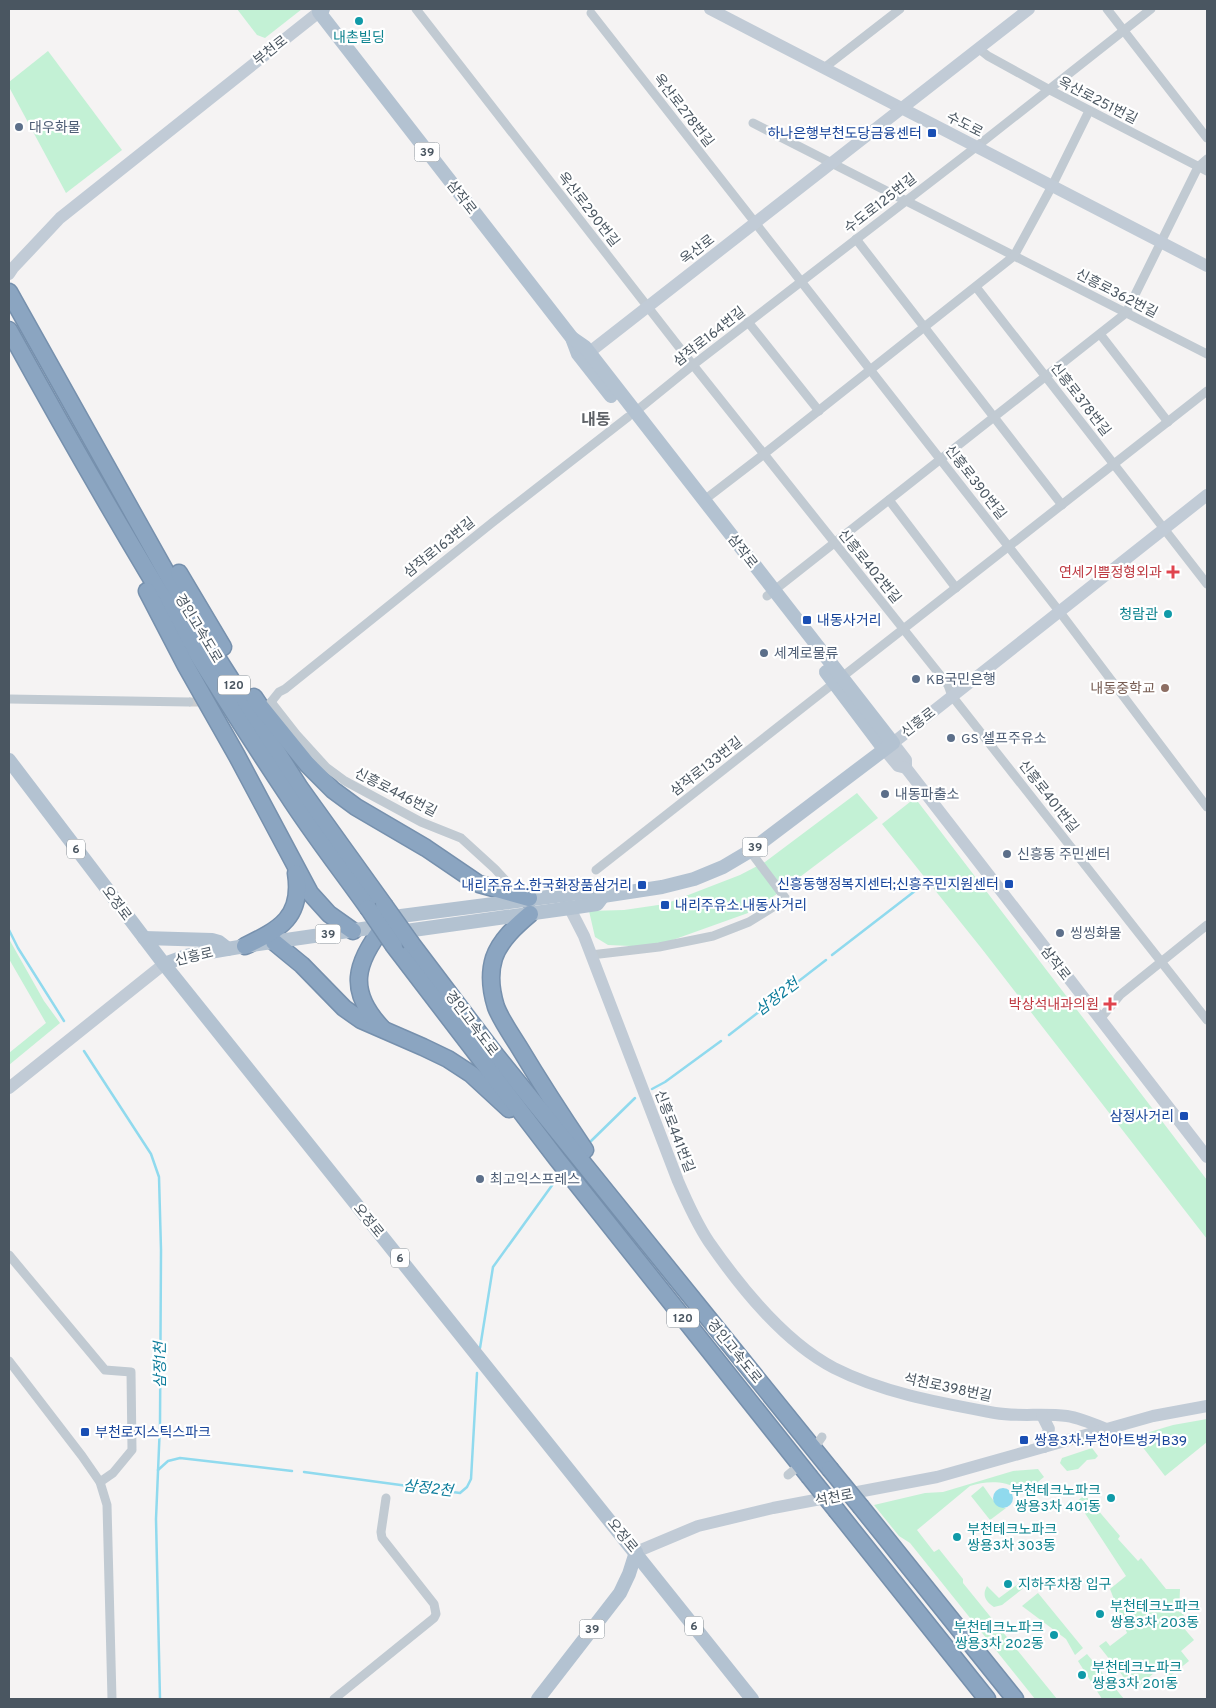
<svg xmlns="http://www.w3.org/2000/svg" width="1216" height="1708" viewBox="0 0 1216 1708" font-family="Overpass,'Noto Sans KR',sans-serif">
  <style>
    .green { fill: #c3f1d5 }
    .water { fill: #90daee }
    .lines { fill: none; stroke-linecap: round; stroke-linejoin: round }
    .stream { stroke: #90daee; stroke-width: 2.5 }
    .street-tunnel { stroke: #caccce; stroke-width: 9; stroke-dasharray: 9 4.5; stroke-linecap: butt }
    .highway-casing { stroke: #7690ad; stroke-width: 19 }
    .street { stroke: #c1cad2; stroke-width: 9 }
    .secondary { stroke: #c1cbd6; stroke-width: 12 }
    .primary { stroke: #b3c2d1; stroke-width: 14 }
    .highway { stroke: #8ba5c1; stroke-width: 16 }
    .highway-bridge-casing { stroke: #7690ad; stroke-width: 19; stroke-linecap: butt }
    .highway-bridge { stroke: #8ba5c1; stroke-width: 16 }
    .culture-dot { fill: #0f9aa8; stroke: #fff; stroke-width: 2 }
    .service-dot { fill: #5c6f8a; stroke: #fff; stroke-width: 2 }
    .transit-dot { fill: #1a4fb4; stroke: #fff; stroke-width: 2 }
    .health-dot { fill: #e0444e; stroke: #fff; stroke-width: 2 }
    .education-dot { fill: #8d6e63; stroke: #fff; stroke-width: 2 }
    .labels { text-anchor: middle; stroke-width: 4.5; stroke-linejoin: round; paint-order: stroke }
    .shield { fill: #fff; stroke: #808990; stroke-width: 1 }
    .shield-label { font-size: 12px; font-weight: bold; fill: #4a5661 }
    .culture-label { font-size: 14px; fill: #0d838f; stroke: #fff; text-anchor: start }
    .street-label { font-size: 14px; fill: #4a5661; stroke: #fff }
    .service-label { font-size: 14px; fill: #4e5e75; stroke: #fff; text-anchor: start }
    .transit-label { font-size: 14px; fill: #164399; stroke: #fff; text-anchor: end }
    .health-label { font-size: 14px; fill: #be3a42; stroke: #fff; text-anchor: end }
    .education-label { font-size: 14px; fill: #785e54; stroke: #fff; text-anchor: end }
    .water-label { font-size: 15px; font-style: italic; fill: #0c7c9b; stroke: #fff }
    .quarter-label { font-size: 16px; font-weight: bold; fill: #5f6368; stroke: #fff }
  </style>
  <rect width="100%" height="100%" fill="#f5f3f3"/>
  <g class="green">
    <path d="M237 9H302L265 38 257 35Z"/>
    <path d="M48 51 122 150 66 193 9 87V82Z"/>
    <path d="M857 793 878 818 780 892 748 913 653 947 608 945 595 937 589 911 624 910 665 904 740 875 765 862Z"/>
    <path d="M915 798 1207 1180V1239L982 949 882 824Z"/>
    <path d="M9 939 44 1001 60 1023 9 1065V1053L46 1023 9 959Z"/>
    <path d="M1207 1419V1442L1165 1476 1138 1441 1143 1434 1173 1425Z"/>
    <path d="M1092 1448 1098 1456 1095 1459 1087 1460 1078 1469 1067 1471 1060 1463 1062 1458Z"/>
    <path d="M1038 1469 1044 1477 1024 1493C1010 1480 987 1480 970 1486L917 1530 934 1552 939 1549 963 1579V1583L1057 1699H1035L910 1543 899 1536 874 1505 925 1493 943 1492 1013 1471Z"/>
    <path d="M983 1486C990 1494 995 1507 1006 1508L990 1520 971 1496Z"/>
    <path d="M1085 1495 1120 1536 1118 1539 1138 1561 1141 1558 1166 1589H1180L1179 1612 1184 1613 1182 1626 1194 1640 1181 1651 1189 1661 1169 1677 1161 1667 1134 1690 1099 1646 1106 1641 1110 1646 1127 1633 1110 1589 1126 1576 1077 1501Z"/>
    <path d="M1026 1578 1030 1583 1002 1605 994 1607C985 1601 982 1595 987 1586L999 1598Z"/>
    <path d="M1038 1593 1083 1648 1075 1655 1066 1639 1022 1606Z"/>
    <path d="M1087 1654 1124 1699H1102L1078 1661Z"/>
  </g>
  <circle class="water" cx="1003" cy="1498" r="10"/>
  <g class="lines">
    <g class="stream">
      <path d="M9 930 18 948 64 1021"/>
      <path d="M832 955 924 884"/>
      <path d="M729 1035 826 960"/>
      <path d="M84 1051 151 1154 159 1177 161 1250 160 1424 156 1519 160 1699"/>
      <path d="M652 1089 665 1082 721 1041"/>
      <path d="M588 1144 635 1098"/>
      <path d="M480 1348 493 1267 553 1184"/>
      <path d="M158 1470 168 1461 180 1458 292 1471"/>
      <path d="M304 1472 460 1493 467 1487 471 1479 477 1373"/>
    </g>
    <path class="street-tunnel" d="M189 702H228"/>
    <defs>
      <g id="highway">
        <path d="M9 292 190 615 300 788 384 905"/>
        <path d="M9 330C96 488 187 644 287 794 312 833 341 870 368 908"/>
        <path d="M179 573 223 647"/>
        <path d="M147 591 186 666 237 756 310 893 329 914 353 931"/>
        <path d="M254 697 260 706 307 764 333 790 356 807 426 848 479 884 529 898"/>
        <path d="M530 914C517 925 500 940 494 958 489 974 491 991 496 1007 501 1020 511 1034 519 1047 540 1082 562 1116 585 1150"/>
        <path d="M274 942 302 965 344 1008 361 1020 423 1047 448 1059 471 1074 509 1109"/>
        <path d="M411 943 495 1054 830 1469"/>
        <path d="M245 946C280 929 303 917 296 873"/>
        <path d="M394 946 557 1159 809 1476"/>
        <path d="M382 1028C347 991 355 963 384 926"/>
        <path d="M861 1507 1015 1699"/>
        <path d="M837 1511 987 1699"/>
      </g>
    </defs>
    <use href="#highway" class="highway-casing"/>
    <g class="street">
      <path d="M416 9 693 365 948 685 952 696 1207 1020"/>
      <path d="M1107 9 1207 138"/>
      <path d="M591 13 1059 611 1207 807"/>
      <path d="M978 48 988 56 1048 89 1207 171"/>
      <path d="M824 68 900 9"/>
      <path d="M753 123 1207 354"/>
      <path d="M856 239 1062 505"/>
      <path d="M976 287 1207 584"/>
      <path d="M748 322 819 411"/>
      <path d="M1100 334 1168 422"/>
      <path d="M635 412 693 365 976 147 1151 9"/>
      <path d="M889 500 956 588"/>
      <path d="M703 501 764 454 1014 256 1052 186 1089 111"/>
      <path d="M767 596 1126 313 1198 167 1207 159"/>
      <path d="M842 677 1207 391"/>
      <path d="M9 699 189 702"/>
      <path d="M271 702 279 692 285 689 493 522 628 417"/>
      <path d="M271 702 296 734 326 767 345 781 421 822 461 838 495 869 517 893"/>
      <path d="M596 870 834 683"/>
      <path d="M591 955 659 947 713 936 749 922 786 899 750 851"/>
      <path d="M1100 1019 1120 995 1207 925"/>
      <path d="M9 1255 105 1370 131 1372 132 1450 113 1473 100 1482"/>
      <path d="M9 1361 82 1456 100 1482 107 1505 112 1699"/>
      <path d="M817 1444 822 1437"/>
      <path d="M788 1475 794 1470"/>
      <path d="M334 1699 434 1618 436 1614 434 1604 382 1538 381 1532 386 1498"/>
    </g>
    <g class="secondary">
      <path d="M710 9 1207 266"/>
      <path d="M9 274 13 268 60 218 319 12"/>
      <path d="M582 358 1029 9"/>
      <path d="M1207 495 893 743 906 760V768L1207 1157"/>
      <path d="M884 749 898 766 906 768"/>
      <path d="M565 899 584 936 678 1181C687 1202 697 1224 709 1242 741 1288 784 1342 834 1368 883 1393 941 1403 995 1413 1018 1417 1043 1413 1067 1416 1080 1418 1094 1424 1106 1429"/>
      <path d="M9 1088 164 964"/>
      <path d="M1042 1415 1049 1429 1044 1447"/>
      <path d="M636 1552 698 1526 773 1508 937 1477 1153 1416 1207 1406"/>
    </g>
    <g class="primary">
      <path d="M323 9 319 12 572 338 578 354 611 396"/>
      <path d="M826 672 884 749"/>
      <path d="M9 760 164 964 752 1699"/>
      <path d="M390 925 401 916 594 891 603 896 662 887 694 879 723 867 750 851 893 743 585 347 572 338"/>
      <path d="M144 938 212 940 219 942 228 949"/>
      <path d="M164 964 186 956 245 946 390 925 406 931 570 908 597 904 603 896"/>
      <path d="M538 1699 620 1593 629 1574 636 1552"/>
    </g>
    <use href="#highway" class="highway"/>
    <defs>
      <g id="highway-bridge">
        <path d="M384 905 411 943"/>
        <path d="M368 908 394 946"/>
        <path d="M830 1469 861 1507"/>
        <path d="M809 1476 837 1511"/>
      </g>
    </defs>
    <use href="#highway-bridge" class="highway-bridge-casing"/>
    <use href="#highway-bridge" class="highway-bridge"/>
  </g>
  <g class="culture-dot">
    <circle cx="359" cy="21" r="5"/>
    <circle cx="1168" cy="614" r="5"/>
    <circle cx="1111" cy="1498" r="5"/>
    <circle cx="957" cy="1537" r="5"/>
    <circle cx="1008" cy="1584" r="5"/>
    <circle cx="1100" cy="1614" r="5"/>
    <circle cx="1054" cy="1635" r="5"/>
    <circle cx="1082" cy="1675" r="5"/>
  </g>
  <g class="service-dot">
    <circle cx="19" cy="127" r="5"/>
    <circle cx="764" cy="653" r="5"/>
    <circle cx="916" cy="679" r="5"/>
    <circle cx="951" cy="738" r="5"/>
    <circle cx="885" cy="794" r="5"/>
    <circle cx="1007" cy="854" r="5"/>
    <circle cx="1060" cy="933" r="5"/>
    <circle cx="480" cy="1179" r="5"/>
  </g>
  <g class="transit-dot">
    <rect x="927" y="128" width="10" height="10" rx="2.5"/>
    <rect x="802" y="615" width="10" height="10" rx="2.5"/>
    <rect x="1004" y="879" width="10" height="10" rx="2.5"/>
    <rect x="637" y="880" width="10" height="10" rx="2.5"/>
    <rect x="660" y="900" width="10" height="10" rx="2.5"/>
    <rect x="1179" y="1111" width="10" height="10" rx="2.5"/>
    <rect x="80" y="1427" width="10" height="10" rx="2.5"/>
    <rect x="1019" y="1435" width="10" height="10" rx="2.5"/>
  </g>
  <g class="health-dot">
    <path d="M1170.5 564.5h5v5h5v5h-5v5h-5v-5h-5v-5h5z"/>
    <path d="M1107.5 996.5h5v5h5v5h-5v5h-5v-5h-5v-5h5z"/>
  </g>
  <circle class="education-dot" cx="1165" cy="688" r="5"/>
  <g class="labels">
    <g class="shield">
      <rect x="414.5" y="142.5" width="25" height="19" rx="4"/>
      <rect x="218" y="675.5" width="32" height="19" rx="4"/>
      <rect x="742.5" y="837.5" width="25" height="19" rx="4"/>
      <rect x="67" y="839.5" width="18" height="19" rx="4"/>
      <rect x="315.5" y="924.5" width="25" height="19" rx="4"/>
      <rect x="391" y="1248.5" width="18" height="19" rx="4"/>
      <rect x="667" y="1308.5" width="32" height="19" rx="4"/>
      <rect x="685" y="1616.5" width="18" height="19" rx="4"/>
      <rect x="579.5" y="1619.5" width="25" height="19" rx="4"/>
    </g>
    <g class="shield-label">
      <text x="427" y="156">39</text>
      <text x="234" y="689">120</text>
      <text x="755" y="851">39</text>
      <text x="76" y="853">6</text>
      <text x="328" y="938">39</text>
      <text x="400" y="1262">6</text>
      <text x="683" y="1322">120</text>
      <text x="694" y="1630">6</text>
      <text x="592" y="1633">39</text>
    </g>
    <g class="culture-label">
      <text x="359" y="42" text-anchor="middle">내촌빌딩</text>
      <text x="1158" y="619" text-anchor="end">청람관</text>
      <text x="1101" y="1495" text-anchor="end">부천테크노파크<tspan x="1101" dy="16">쌍용3차 401동</tspan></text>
      <text x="967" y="1534">부천테크노파크<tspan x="967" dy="16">쌍용3차 303동</tspan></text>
      <text x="1018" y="1589">지하주차장 입구</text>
      <text x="1110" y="1611">부천테크노파크<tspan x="1110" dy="16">쌍용3차 203동</tspan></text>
      <text x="1044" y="1632" text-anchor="end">부천테크노파크<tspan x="1044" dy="16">쌍용3차 202동</tspan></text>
      <text x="1092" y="1672">부천테크노파크<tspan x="1092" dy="16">쌍용3차 201동</tspan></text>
    </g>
    <g class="street-label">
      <text transform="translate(270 50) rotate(-38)" y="5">부천로</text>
      <text transform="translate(1098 100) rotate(27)" y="5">옥산로251번길</text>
      <text transform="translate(684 110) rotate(52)" y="5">옥산로278번길</text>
      <text transform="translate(965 124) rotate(27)" y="5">수도로</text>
      <text transform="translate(462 197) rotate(52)" y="5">삼작로</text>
      <text transform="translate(880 203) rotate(-38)" y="5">수도로125번길</text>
      <text transform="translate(589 209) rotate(52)" y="5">옥산로290번길</text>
      <text transform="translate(697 249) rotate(-38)" y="5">옥산로</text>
      <text transform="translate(1117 293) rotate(27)" y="5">신흥로362번길</text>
      <text transform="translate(709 336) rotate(-38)" y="5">삼작로164번길</text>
      <text transform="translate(1081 399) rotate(52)" y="5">신흥로378번길</text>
      <text transform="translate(976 482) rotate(52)" y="5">신흥로390번길</text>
      <text transform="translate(439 547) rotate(-39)" y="5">삼작로163번길</text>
      <text transform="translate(743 551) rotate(52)" y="5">삼작로</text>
      <text transform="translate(870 566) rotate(51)" y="5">신흥로402번길</text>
      <text transform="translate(199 628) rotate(59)" y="5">경인고속도로</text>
      <text transform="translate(918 722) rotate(-38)" y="5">신흥로</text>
      <text transform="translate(706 766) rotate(-38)" y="5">삼작로133번길</text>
      <text transform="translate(396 792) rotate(27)" y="5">신흥로446번길</text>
      <text transform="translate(1049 796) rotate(52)" y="5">신흥로401번길</text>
      <text transform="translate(117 903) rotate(53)" y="5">오정로</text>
      <text transform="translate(194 956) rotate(-13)" y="5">신흥로</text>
      <text transform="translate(1056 963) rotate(52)" y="5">삼작로</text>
      <text transform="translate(472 1023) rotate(53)" y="5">경인고속도로</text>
      <text transform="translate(675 1131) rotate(69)" y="5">신흥로441번길</text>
      <text transform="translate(369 1220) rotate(51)" y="5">오정로</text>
      <text transform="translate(735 1351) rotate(51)" y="5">경인고속도로</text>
      <text transform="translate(948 1387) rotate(12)" y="5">석천로398번길</text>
      <text transform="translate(834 1497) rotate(-11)" y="5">석천로</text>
      <text transform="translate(623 1535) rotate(51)" y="5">오정로</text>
    </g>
    <g class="service-label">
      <text x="29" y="132">대우화물</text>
      <text x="774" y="658">세계로물류</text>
      <text x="926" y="684">KB국민은행</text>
      <text x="961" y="743">GS 셀프주유소</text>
      <text x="895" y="799">내동파출소</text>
      <text x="1017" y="859">신흥동 주민센터</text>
      <text x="1070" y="938">씽씽화물</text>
      <text x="490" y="1184">최고익스프레스</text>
    </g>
    <g class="transit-label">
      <text x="922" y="138">하나은행부천도당금융센터</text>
      <text x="817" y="625" text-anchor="start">내동사거리</text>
      <text x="999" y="889">신흥동행정복지센터;신흥주민지원센터</text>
      <text x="632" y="890">내리주유소.한국화장품삼거리</text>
      <text x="675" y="910" text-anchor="start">내리주유소.내동사거리</text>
      <text x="1174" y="1121">삼정사거리</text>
      <text x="95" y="1437" text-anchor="start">부천로지스틱스파크</text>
      <text x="1034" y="1445" text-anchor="start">쌍용3차.부천아트벙커B39</text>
    </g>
    <g class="health-label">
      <text x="1162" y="577">연세기쁨정형외과</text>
      <text x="1099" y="1009">박상석내과의원</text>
    </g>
    <g class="education-label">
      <text x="1155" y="693">내동중학교</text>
    </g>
    <g class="water-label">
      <text transform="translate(777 997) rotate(-38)" y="5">삼정2천</text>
      <text transform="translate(160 1365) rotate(-90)" y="5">삼정1천</text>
      <text transform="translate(428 1488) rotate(7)" y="5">삼정2천</text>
    </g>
    <g class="quarter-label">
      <text x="596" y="425">내동</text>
    </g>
  </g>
  <rect width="1216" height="1708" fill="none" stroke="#4a5661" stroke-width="20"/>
</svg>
